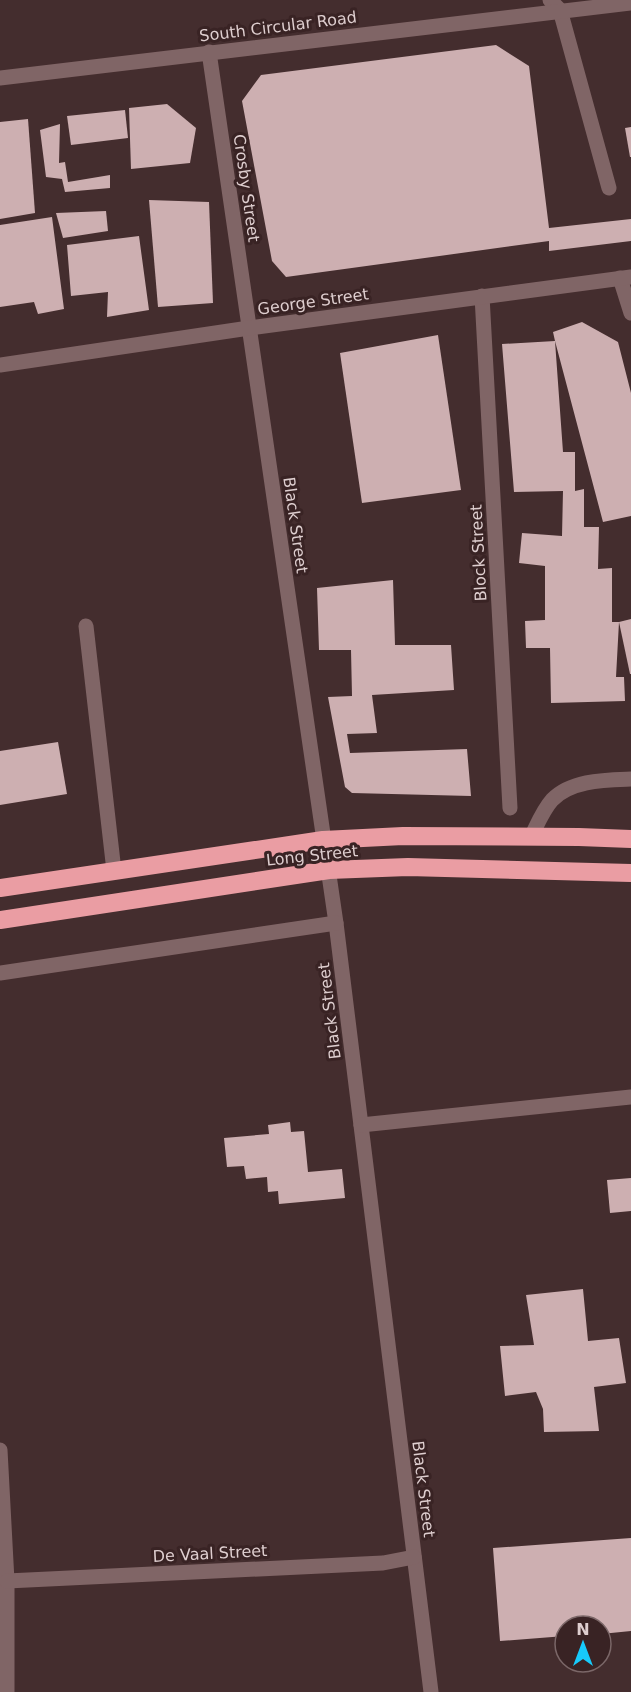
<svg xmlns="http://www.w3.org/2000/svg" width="631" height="1692" viewBox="0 0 631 1692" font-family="'DejaVu Sans',sans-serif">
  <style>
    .building { fill: #cdafb1 }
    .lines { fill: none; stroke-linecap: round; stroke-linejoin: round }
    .minor { stroke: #806566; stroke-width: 15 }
    .highway { stroke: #ea9da3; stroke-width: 18 }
    .labels { text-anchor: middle; stroke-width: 6; stroke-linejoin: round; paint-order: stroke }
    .street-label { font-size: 16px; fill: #dececf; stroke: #392324 }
  </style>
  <rect width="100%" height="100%" fill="#442d2e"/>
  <g class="building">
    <path d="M496 45 529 66 549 228 631 219V241L549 251V241L286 277 272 261 242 101 261 75Z"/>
    <path d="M167 104 196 128 190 163 131 169 129 108Z"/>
    <path d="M125 110 128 138 71 145 67 116Z"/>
    <path d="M28 119 35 213 0 219V122Z"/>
    <path d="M60 124 59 163 65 162 68 182 110 175V188L65 192 62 179 46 177 40 130Z"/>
    <path d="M631 127V157H630L625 128Z"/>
    <path d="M149 200 209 202 213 303 158 307Z"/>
    <path d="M106 211 108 231 63 238 56 213Z"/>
    <path d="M52 217 64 309 38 314 34 302 0 307V225Z"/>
    <path d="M139 236 149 310 107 317 108 292 71 296 67 245Z"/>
    <path d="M582 322 618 342 631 393V516L603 522 555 341 563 452H575V491L584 489V527H599L598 569 612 568V622H619L616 677H624L625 701 551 703 550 648H526L525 621 545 620V566L519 563 522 533 562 536 563 491 514 492 502 344 555 341 553 332Z"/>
    <path d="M438 335 461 490 362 503 340 353Z"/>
    <path d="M393 580 395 645H451L454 690 372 695 377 733 347 734 350 753 467 749 471 796 352 793 345 787 328 697 352 696 351 650H319L317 588Z"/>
    <path d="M631 619V674H630L619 622Z"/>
    <path d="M58 742 67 794 0 805V751Z"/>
    <path d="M290 1122 291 1132 304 1131 308 1172 342 1169 345 1198 279 1204 278 1191 268 1192 267 1177 246 1179 244 1166 227 1167 224 1138 269 1134 268 1125Z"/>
    <path d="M631 1178V1211L610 1213 607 1180Z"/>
    <path d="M583 1289 588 1341 619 1338 626 1383 594 1387 599 1431 544 1432 543 1409 536 1392 505 1396 500 1346 534 1345 526 1295Z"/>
    <path d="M631 1538V1631L601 1634V1626H565V1636L500 1641 493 1548Z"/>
  </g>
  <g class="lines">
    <g class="minor">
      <path d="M550 0 560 10 609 188"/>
      <path d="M209 52 336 923 431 1692"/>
      <path d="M0 78 631 3"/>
      <path d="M620 278 631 313"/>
      <path d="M482 296 510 808"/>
      <path d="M0 365 249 328 631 277"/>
      <path d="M86 626 114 871"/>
      <path d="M531 837C537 825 543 810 552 800 571 780 605 780 631 779"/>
      <path d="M0 973 336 923"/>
      <path d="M361 1125 631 1097"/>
      <path d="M0 1450 7 1581V1692"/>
      <path d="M7 1581 383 1563 414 1557"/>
    </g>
    <g class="highway">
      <path d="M0 888 323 840 403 836 579 837 631 839"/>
      <path d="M0 920 329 870 408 867 631 873"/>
    </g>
  </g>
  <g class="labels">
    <g class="street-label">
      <text transform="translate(278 26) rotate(-7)" y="6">South Circular Road</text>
      <text transform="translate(247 188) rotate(82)" y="6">Crosby Street</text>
      <text transform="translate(313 301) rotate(-8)" y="6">George Street</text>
      <text transform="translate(296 525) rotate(82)" y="6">Black Street</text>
      <text transform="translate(478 553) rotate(-93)" y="6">Block Street</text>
      <text transform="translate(312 855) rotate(-6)" y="6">Long Street</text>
      <text transform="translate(329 1011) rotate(-97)" y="6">Black Street</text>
      <text transform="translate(424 1489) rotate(83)" y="6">Black Street</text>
      <text transform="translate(210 1553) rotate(-3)" y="6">De Vaal Street</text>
    </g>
  </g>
  <g transform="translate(583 1644)"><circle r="28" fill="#392324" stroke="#7b6768" stroke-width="1.5"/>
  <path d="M0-4.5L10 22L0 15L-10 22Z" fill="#17cafb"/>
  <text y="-9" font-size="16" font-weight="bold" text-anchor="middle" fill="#dececf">N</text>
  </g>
</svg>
